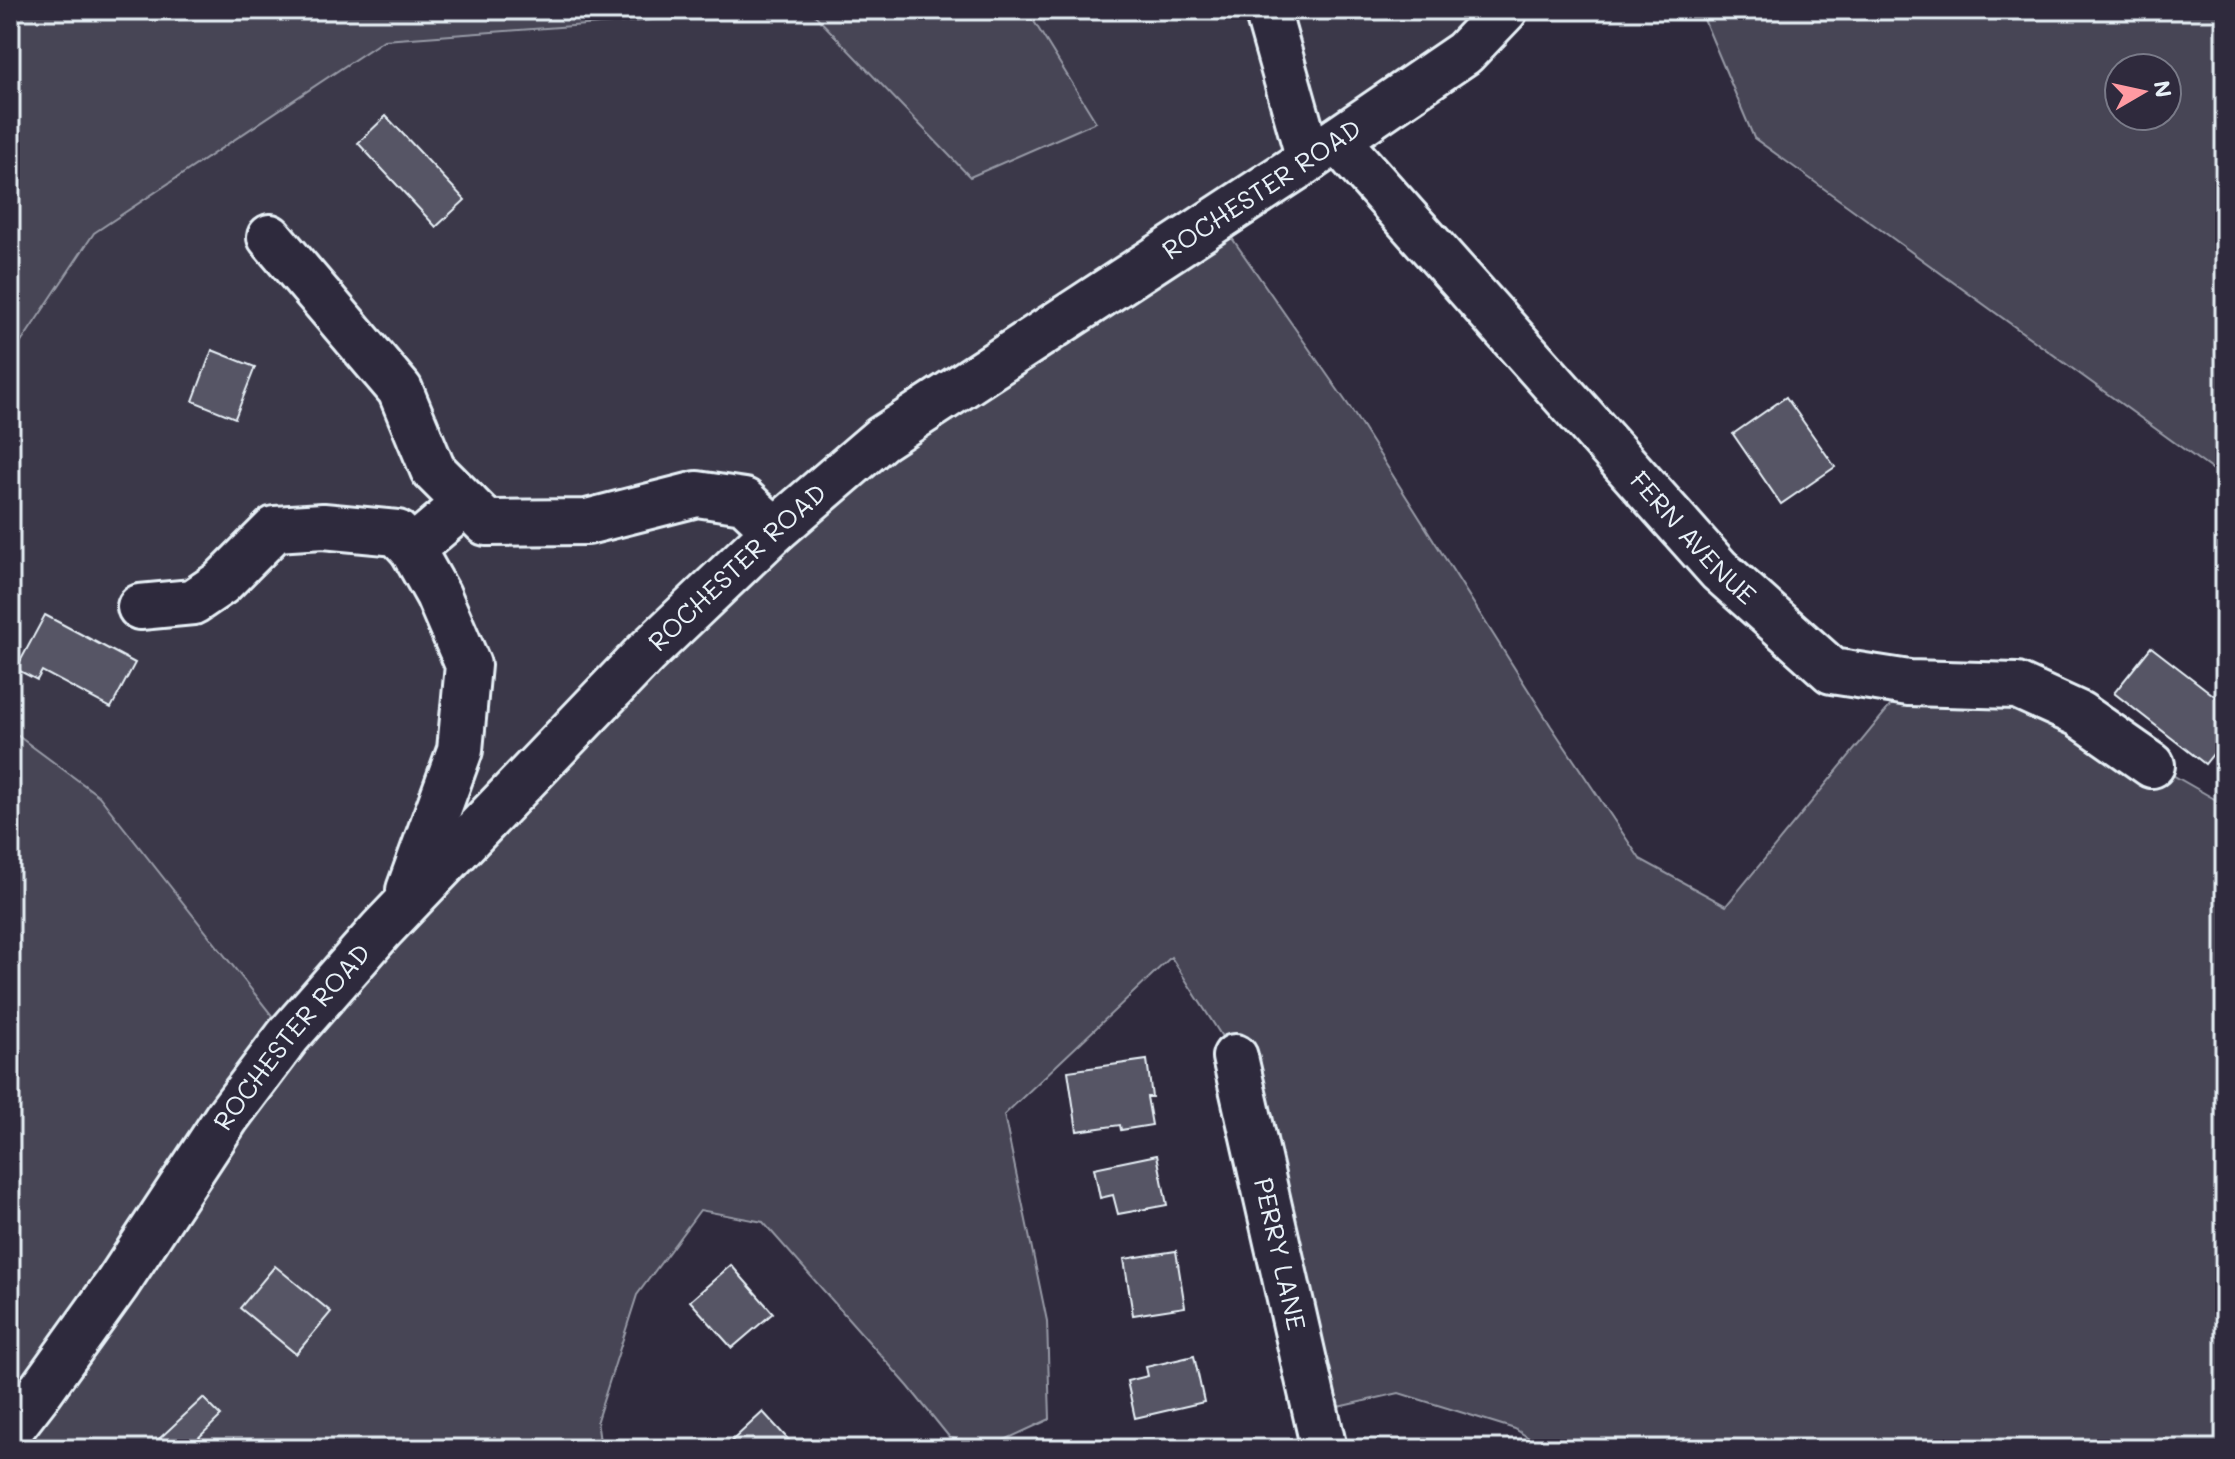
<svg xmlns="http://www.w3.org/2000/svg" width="2235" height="1459" viewBox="0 0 2235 1459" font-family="Mali,sans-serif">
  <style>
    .built { fill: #3b3749 }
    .green { fill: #464455; stroke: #979aa6; stroke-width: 2; fill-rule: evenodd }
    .building { fill: #575565; stroke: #e8f1f8; stroke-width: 2 }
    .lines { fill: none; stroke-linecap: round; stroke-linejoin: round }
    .minor-casing { stroke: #e8f1f8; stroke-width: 50 }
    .minor { stroke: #2f2a3d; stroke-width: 44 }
    .labels { text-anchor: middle; stroke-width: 6; stroke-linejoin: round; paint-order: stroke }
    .street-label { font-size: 26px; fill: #e8f1f8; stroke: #2f2a3d }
  </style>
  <rect width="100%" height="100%" fill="#2f2a3d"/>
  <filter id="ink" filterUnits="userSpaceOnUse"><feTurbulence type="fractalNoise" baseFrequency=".0125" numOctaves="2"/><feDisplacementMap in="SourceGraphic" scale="16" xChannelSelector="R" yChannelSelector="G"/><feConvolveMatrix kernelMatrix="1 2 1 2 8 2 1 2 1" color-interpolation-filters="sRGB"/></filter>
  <g filter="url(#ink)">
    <path class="built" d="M786 10H810L970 177 1095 121 1027 10H1505L1309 159 288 1036 99 796 10 730V359L94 233 384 40Z"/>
    <g class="green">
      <path d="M10 10H786L384 40 94 233 10 359Z"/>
      <path d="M810 10H1027L1096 122 970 177Z"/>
      <path d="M1700 10H2225V479L1754 138ZM2119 68H2167V116H2119Z"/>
      <path d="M1218 218 1349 406 1551 726 1640 859 1726 906 1909 683 2017 686 2225 805V1449H1546L1515 1429 1399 1393 1316 1412 1235 1057 1171 957 1004 1115 1047 1321 1050 1419 994 1445 950 1438 908 1386 763 1222 700 1210 637 1295 597 1420 601 1449H10V730L99 796 288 1036 775 530Z"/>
    </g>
    <g class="building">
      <path d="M386 116 465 200 436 227 358 143Z"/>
      <path d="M212 350 255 367 235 418 193 401Z"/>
      <path d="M1786 397 1835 467 1781 504 1733 434Z"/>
      <path d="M45 615 135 663 111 708 42 671 37 680 16 669Z"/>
      <path d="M2151 647 2225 704V739L2205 764 2114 693Z"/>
      <path d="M1147 1060 1152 1097H1147L1152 1125 1121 1130 1120 1125 1077 1131 1068 1071Z"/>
      <path d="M1157 1155 1167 1205 1118 1214 1113 1195 1100 1198 1094 1168Z"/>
      <path d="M1176 1251 1185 1307 1133 1315 1124 1259Z"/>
      <path d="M731 1265 773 1313 732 1348 690 1301Z"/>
      <path d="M275 1266 331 1312 296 1354 240 1308Z"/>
      <path d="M1194 1356 1204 1402 1135 1418 1127 1381 1148 1376 1146 1367Z"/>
      <path d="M203 1398 221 1416 187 1449H168L159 1439Z"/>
      <path d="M763 1412 797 1449H723Z"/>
      <path d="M1221 1444 1222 1449H1196Z"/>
    </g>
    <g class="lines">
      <defs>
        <g id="minor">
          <path d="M1267 10 1309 159"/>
          <path id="s1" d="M1337 140 1719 570 1832 671 1909 683 2017 686 2079 714 2152 765"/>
          <path d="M270 237 400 390 433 470 486 523 587 522 697 494 744 501 775 530"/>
          <path d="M412 549 466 503"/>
          <path d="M140 607 193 602 221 583 275 529 323 526 397 533 412 549 438 595 468 665 460 750 409 890"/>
          <path id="s2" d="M1235 1057 1324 1449"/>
          <path id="s3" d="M10 1430 41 1390 117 1284 227 1117 288 1036 381 930 645 654 775 530 881 439 1309 159 1464 53 1505 10"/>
        </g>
      </defs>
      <use href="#minor" class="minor-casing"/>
      <use href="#minor" class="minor"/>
    </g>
  </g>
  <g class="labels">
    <g class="street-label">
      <text dy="9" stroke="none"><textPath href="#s3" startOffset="1780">ROCHESTER ROAD</textPath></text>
      <text dy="9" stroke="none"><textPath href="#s1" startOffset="534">FERN AVENUE</textPath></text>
      <text dy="9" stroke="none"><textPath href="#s3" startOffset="1132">ROCHESTER ROAD</textPath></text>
      <text dy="9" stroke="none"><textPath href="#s3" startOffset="484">ROCHESTER ROAD</textPath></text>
      <text dy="9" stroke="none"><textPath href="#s2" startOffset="202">PERRY LANE</textPath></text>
    </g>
  </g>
  <rect width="2235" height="1459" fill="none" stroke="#2f2a3d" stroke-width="40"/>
  <rect x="20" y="20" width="2195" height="1419" fill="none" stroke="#e8f1f8" stroke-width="3" filter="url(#ink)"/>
  <g transform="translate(2143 92) rotate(81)"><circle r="38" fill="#2f2a3d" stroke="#797a88" stroke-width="2"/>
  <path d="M0-6L14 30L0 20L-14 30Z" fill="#ff9aa2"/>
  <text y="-12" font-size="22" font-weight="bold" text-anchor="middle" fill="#e8f1f8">N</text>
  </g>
</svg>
